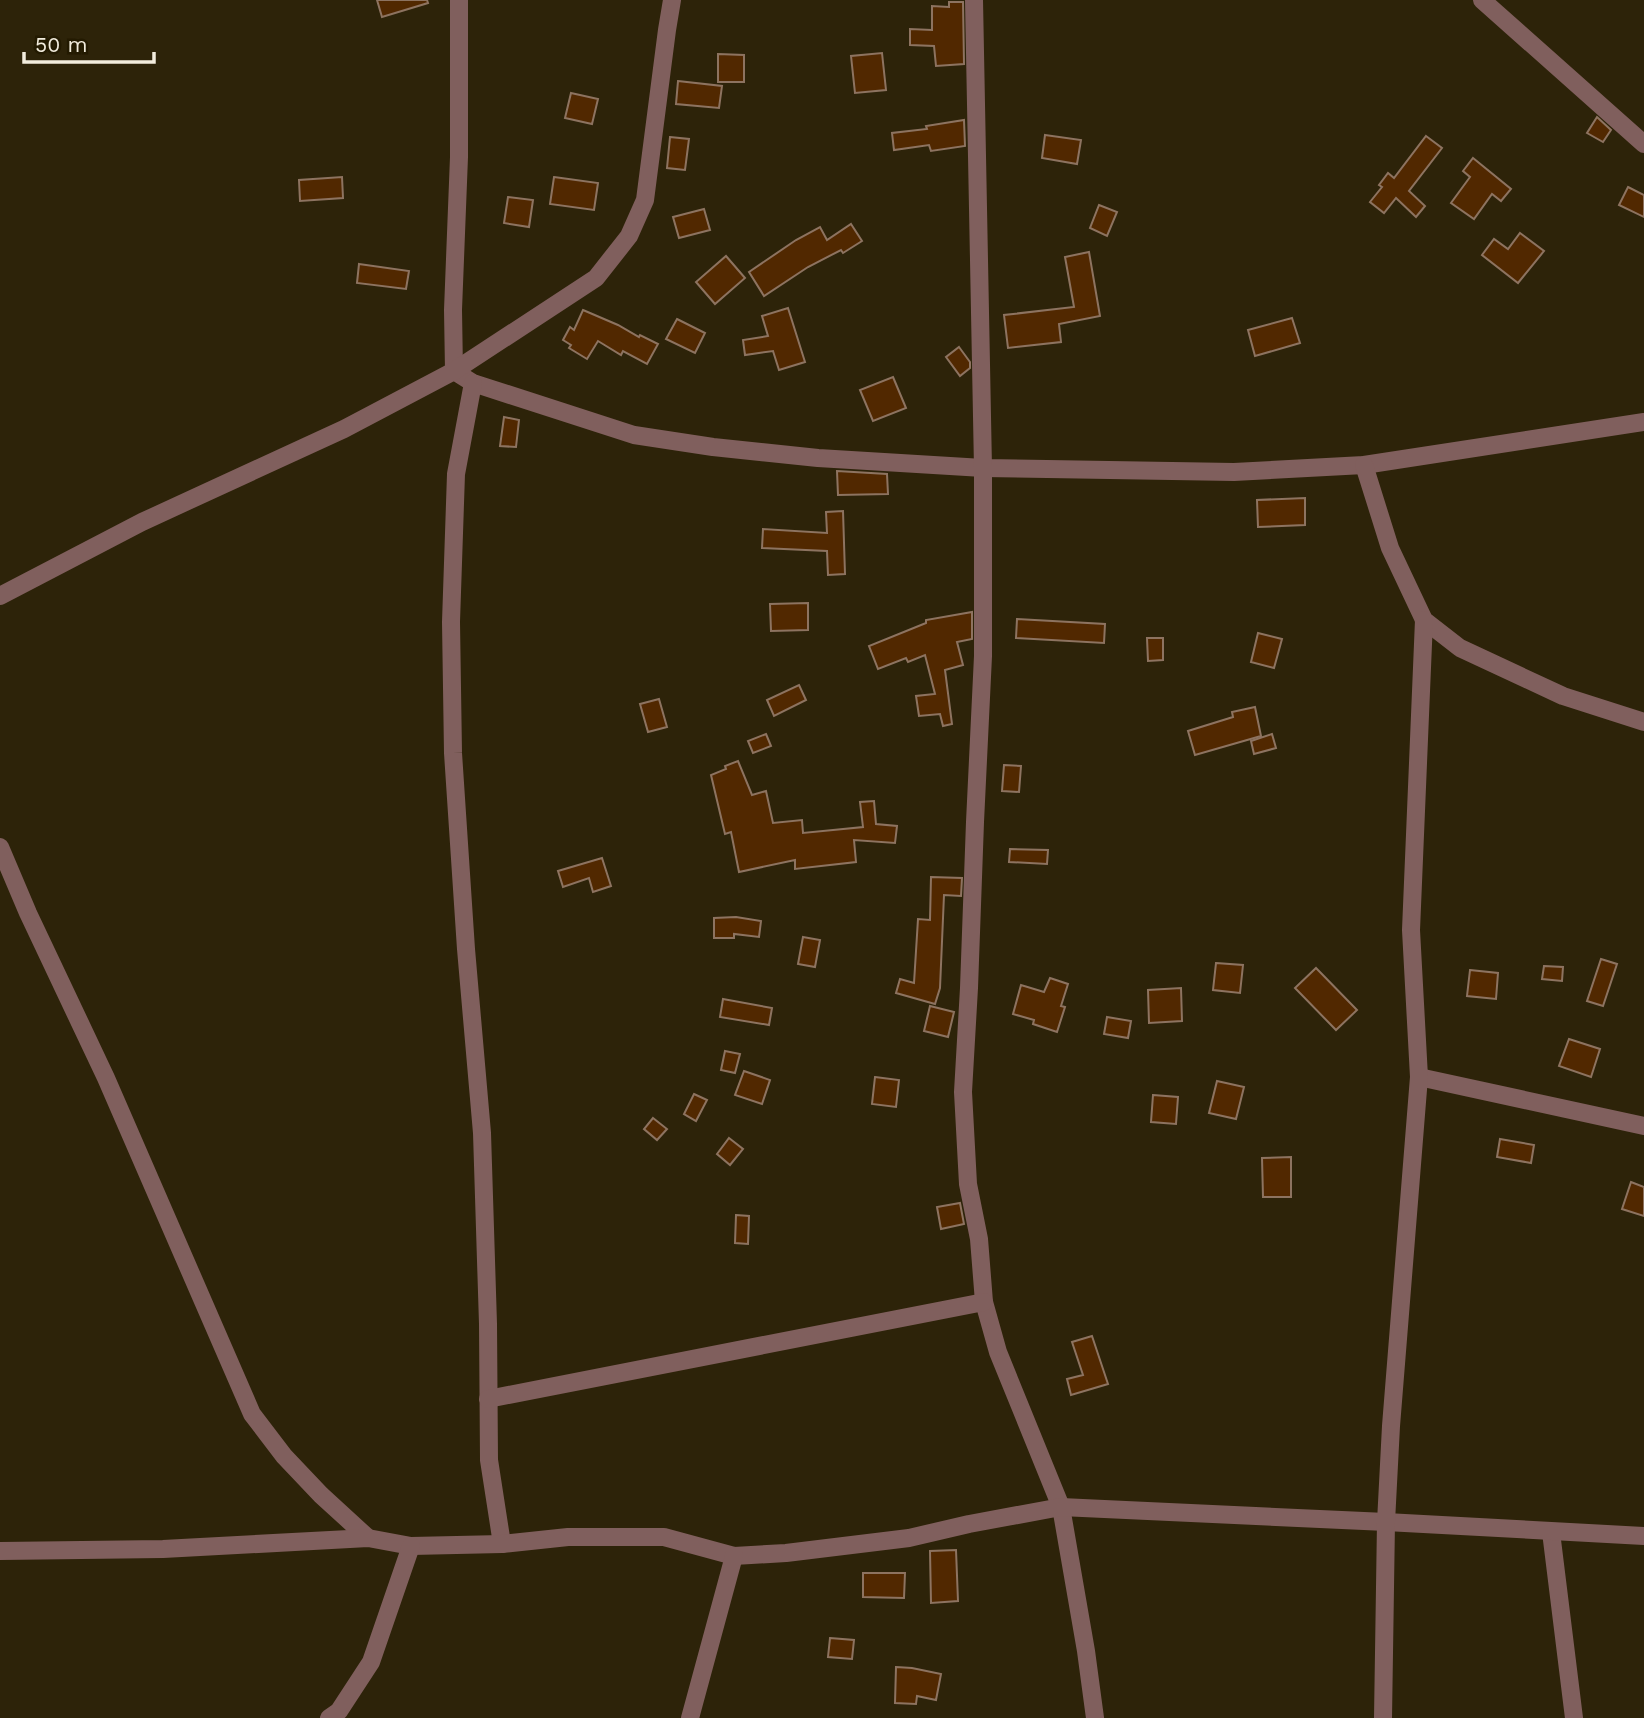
<svg xmlns="http://www.w3.org/2000/svg" width="1644" height="1718" viewBox="0 0 1644 1718" font-family="'Work Sans',sans-serif">
  <style>
    .building { fill: #512800; stroke: #8d7360; stroke-width: 2 }
    .lines { fill: none; stroke-linecap: round; stroke-linejoin: round }
    .minor { stroke: #805f5d; stroke-width: 18 }
  </style>
  <rect width="100%" height="100%" fill="#2d2309"/>
  <g class="building">
    <path d="M377 0H427L428 3 382 17Z"/>
    <path d="M949 2H963L964 64 936 66 934 46 910 45V29L932 30V6L949 7Z"/>
    <path d="M882 53 886 90 855 93 851 56Z"/>
    <path d="M718 54 744 55V82H718Z"/>
    <path d="M678 81 722 86 719 108 676 104Z"/>
    <path d="M571 93 598 99 592 124 565 118Z"/>
    <path d="M1597 117 1611 130 1603 142 1587 133Z"/>
    <path d="M964 120 965 146 931 151 929 145 894 150 892 133 927 129 926 126Z"/>
    <path d="M1045 135 1081 140 1077 164 1042 158Z"/>
    <path d="M1426 136 1442 148 1409 191 1425 206 1416 217 1396 198 1384 213 1370 202 1382 187 1379 185 1388 173 1394 178Z"/>
    <path d="M670 137 689 139 685 170 667 168Z"/>
    <path d="M1473 158 1511 189 1501 201 1492 194 1474 219 1451 203 1470 177 1463 171Z"/>
    <path d="M342 177 343 198 300 201 299 180Z"/>
    <path d="M554 177 598 183 594 210 550 204Z"/>
    <path d="M1628 187 1644 195V217L1619 205Z"/>
    <path d="M508 197 533 200 529 227 504 223Z"/>
    <path d="M1099 205 1117 212 1107 236 1090 228Z"/>
    <path d="M704 209 710 230 679 238 673 217Z"/>
    <path d="M851 224 862 241 843 253 841 250 808 267 764 296 749 272 796 240 820 227 827 240Z"/>
    <path d="M1520 233 1544 251 1518 283 1482 255 1494 239 1508 249Z"/>
    <path d="M1089 252 1100 316 1059 324 1061 342 1008 348 1004 315 1074 307 1065 257Z"/>
    <path d="M726 256 745 278 715 304 696 282Z"/>
    <path d="M359 264 409 271 406 289 357 283Z"/>
    <path d="M788 308 805 362 779 370 773 351 745 355 743 340 768 336 762 316Z"/>
    <path d="M583 310 618 325 639 337 640 335 658 344 647 364 623 351 621 355 598 341 587 359 569 348 571 345 563 340 570 327 574 330Z"/>
    <path d="M1292 318 1300 343 1255 356 1248 330Z"/>
    <path d="M677 319 705 333 695 353 666 339Z"/>
    <path d="M959 347 970 362V368L960 376 946 357Z"/>
    <path d="M893 377 906 408 873 421 860 390Z"/>
    <path d="M504 417 519 420 516 447 500 446Z"/>
    <path d="M837 471 887 474 888 494 838 495Z"/>
    <path d="M1305 498V525L1258 527 1257 500Z"/>
    <path d="M843 511 845 574 828 575 827 551 762 548 763 529 827 533 826 512Z"/>
    <path d="M808 603V630L771 631 770 604Z"/>
    <path d="M972 612V639L957 642 963 665 945 670 952 724 943 726 940 714 919 716 916 696 935 694 925 655 908 662 906 658 878 669 869 646 926 623V620Z"/>
    <path d="M1017 619 1105 624 1104 643 1016 638Z"/>
    <path d="M1258 633 1282 639 1274 668 1251 662Z"/>
    <path d="M1147 638H1163V660L1148 661Z"/>
    <path d="M799 685 806 700 774 716 767 700Z"/>
    <path d="M659 699 667 727 648 732 640 704Z"/>
    <path d="M1255 707 1261 736 1195 755 1188 731 1233 717 1232 712Z"/>
    <path d="M766 734 771 746 753 753 748 741Z"/>
    <path d="M1272 734 1276 748 1254 754 1251 741Z"/>
    <path d="M738 761 752 795 766 791 773 823 802 820 803 833 863 827 860 802 874 801 876 824 897 826 895 843 854 840 856 862 795 869V860L739 872 731 832 725 834 711 775 726 769 725 766Z"/>
    <path d="M1004 765 1021 766 1019 792 1002 791Z"/>
    <path d="M1010 849 1048 850 1047 864 1009 862Z"/>
    <path d="M602 858 611 886 593 892 589 878 563 887 558 871Z"/>
    <path d="M931 877 962 878 961 896 944 895 940 988 935 1004 896 993 900 979 914 983 918 919 930 920Z"/>
    <path d="M736 917 761 921 759 937 734 934V938H714V918Z"/>
    <path d="M803 937 820 940 815 967 798 964Z"/>
    <path d="M1601 959 1617 964 1603 1006 1587 1001Z"/>
    <path d="M1216 963 1243 965 1240 993 1213 990Z"/>
    <path d="M1544 966 1563 967 1562 981 1542 979Z"/>
    <path d="M1316 968 1357 1010 1336 1030 1295 988Z"/>
    <path d="M1470 970 1498 973 1496 999 1467 996Z"/>
    <path d="M1050 978 1068 984 1061 1006 1065 1007 1057 1032 1033 1024 1034 1020 1013 1014 1021 985 1044 992Z"/>
    <path d="M1181 988 1182 1021 1149 1023 1148 990Z"/>
    <path d="M723 999 772 1008 769 1025 720 1017Z"/>
    <path d="M930 1006 954 1012 948 1037 924 1031Z"/>
    <path d="M1107 1017 1131 1021 1128 1038 1104 1034Z"/>
    <path d="M1569 1039 1600 1049 1591 1077 1559 1066Z"/>
    <path d="M725 1051 740 1054 735 1073 721 1070Z"/>
    <path d="M744 1071 770 1080 762 1104 735 1095Z"/>
    <path d="M875 1077 899 1080 896 1107 872 1104Z"/>
    <path d="M1217 1081 1244 1087 1236 1119 1209 1113Z"/>
    <path d="M694 1094 707 1100 696 1121 684 1114Z"/>
    <path d="M1153 1095 1178 1097 1176 1124 1151 1122Z"/>
    <path d="M653 1118 667 1129 657 1140 644 1129Z"/>
    <path d="M729 1138 743 1149 730 1165 717 1154Z"/>
    <path d="M1500 1139 1534 1145 1531 1163 1497 1157Z"/>
    <path d="M1291 1157V1197H1263L1262 1158Z"/>
    <path d="M1631 1182 1644 1187V1216L1622 1209Z"/>
    <path d="M960 1203 964 1224 941 1229 937 1207Z"/>
    <path d="M736 1215 749 1216 748 1244 735 1243Z"/>
    <path d="M1092 1336 1108 1384 1071 1395 1067 1379 1083 1375 1072 1342Z"/>
    <path d="M956 1550 958 1601 931 1603 930 1551Z"/>
    <path d="M863 1573H905L904 1598 863 1597Z"/>
    <path d="M830 1638 854 1640 852 1659 828 1657Z"/>
    <path d="M896 1667 912 1668 941 1674 936 1700 917 1696 916 1704 895 1703Z"/>
  </g>
  <g class="lines">
    <g class="minor">
      <path d="M459 0V157L453 310 454 371 473 383 634 435 713 447 818 458 983 468 1234 472 1364 465 1644 422"/>
      <path d="M974 0 983 468V656L975 822 969 988 963 1092 968 1184 979 1239 984 1302 998 1352 1061 1507 1086 1651 1095 1718"/>
      <path d="M1482 0 1644 144"/>
      <path d="M473 383 456 474 451 622 453 753 466 949 482 1133 488 1324 489 1460 502 1544"/>
      <path d="M1364 465 1390 548 1424 620 1460 648 1563 696 1644 722"/>
      <path d="M0 596 142 522 344 429 454 371 596 278 629 236 645 200 667 30 672 0"/>
      <path d="M0 847 28 913 106 1078 252 1414 284 1456 321 1495 368 1538"/>
      <path d="M1419 1077 1644 1126"/>
      <path d="M488 1399 984 1302"/>
      <path d="M1551 1532 1574 1718"/>
      <path d="M0 1551 163 1549 368 1538 411 1546 502 1544 568 1537H664L734 1556 786 1553 909 1538 969 1524 1061 1507 1386 1522 1644 1536"/>
      <path d="M329 1718 339 1711 371 1662 411 1546"/>
      <path d="M690 1718 734 1556"/>
      <path d="M1383 1718 1386 1522 1391 1426 1419 1077 1411 930 1424 620"/>
    </g>
  </g>
  <path d="M24 52v10h130v-10" fill="none" stroke="#f2ecdd" stroke-width="3.5"/>
  <text x="35" y="52" font-size="21" fill="#f2ecdd" stroke="#231a01" stroke-width="5" paint-order="stroke">50 m</text>
</svg>
